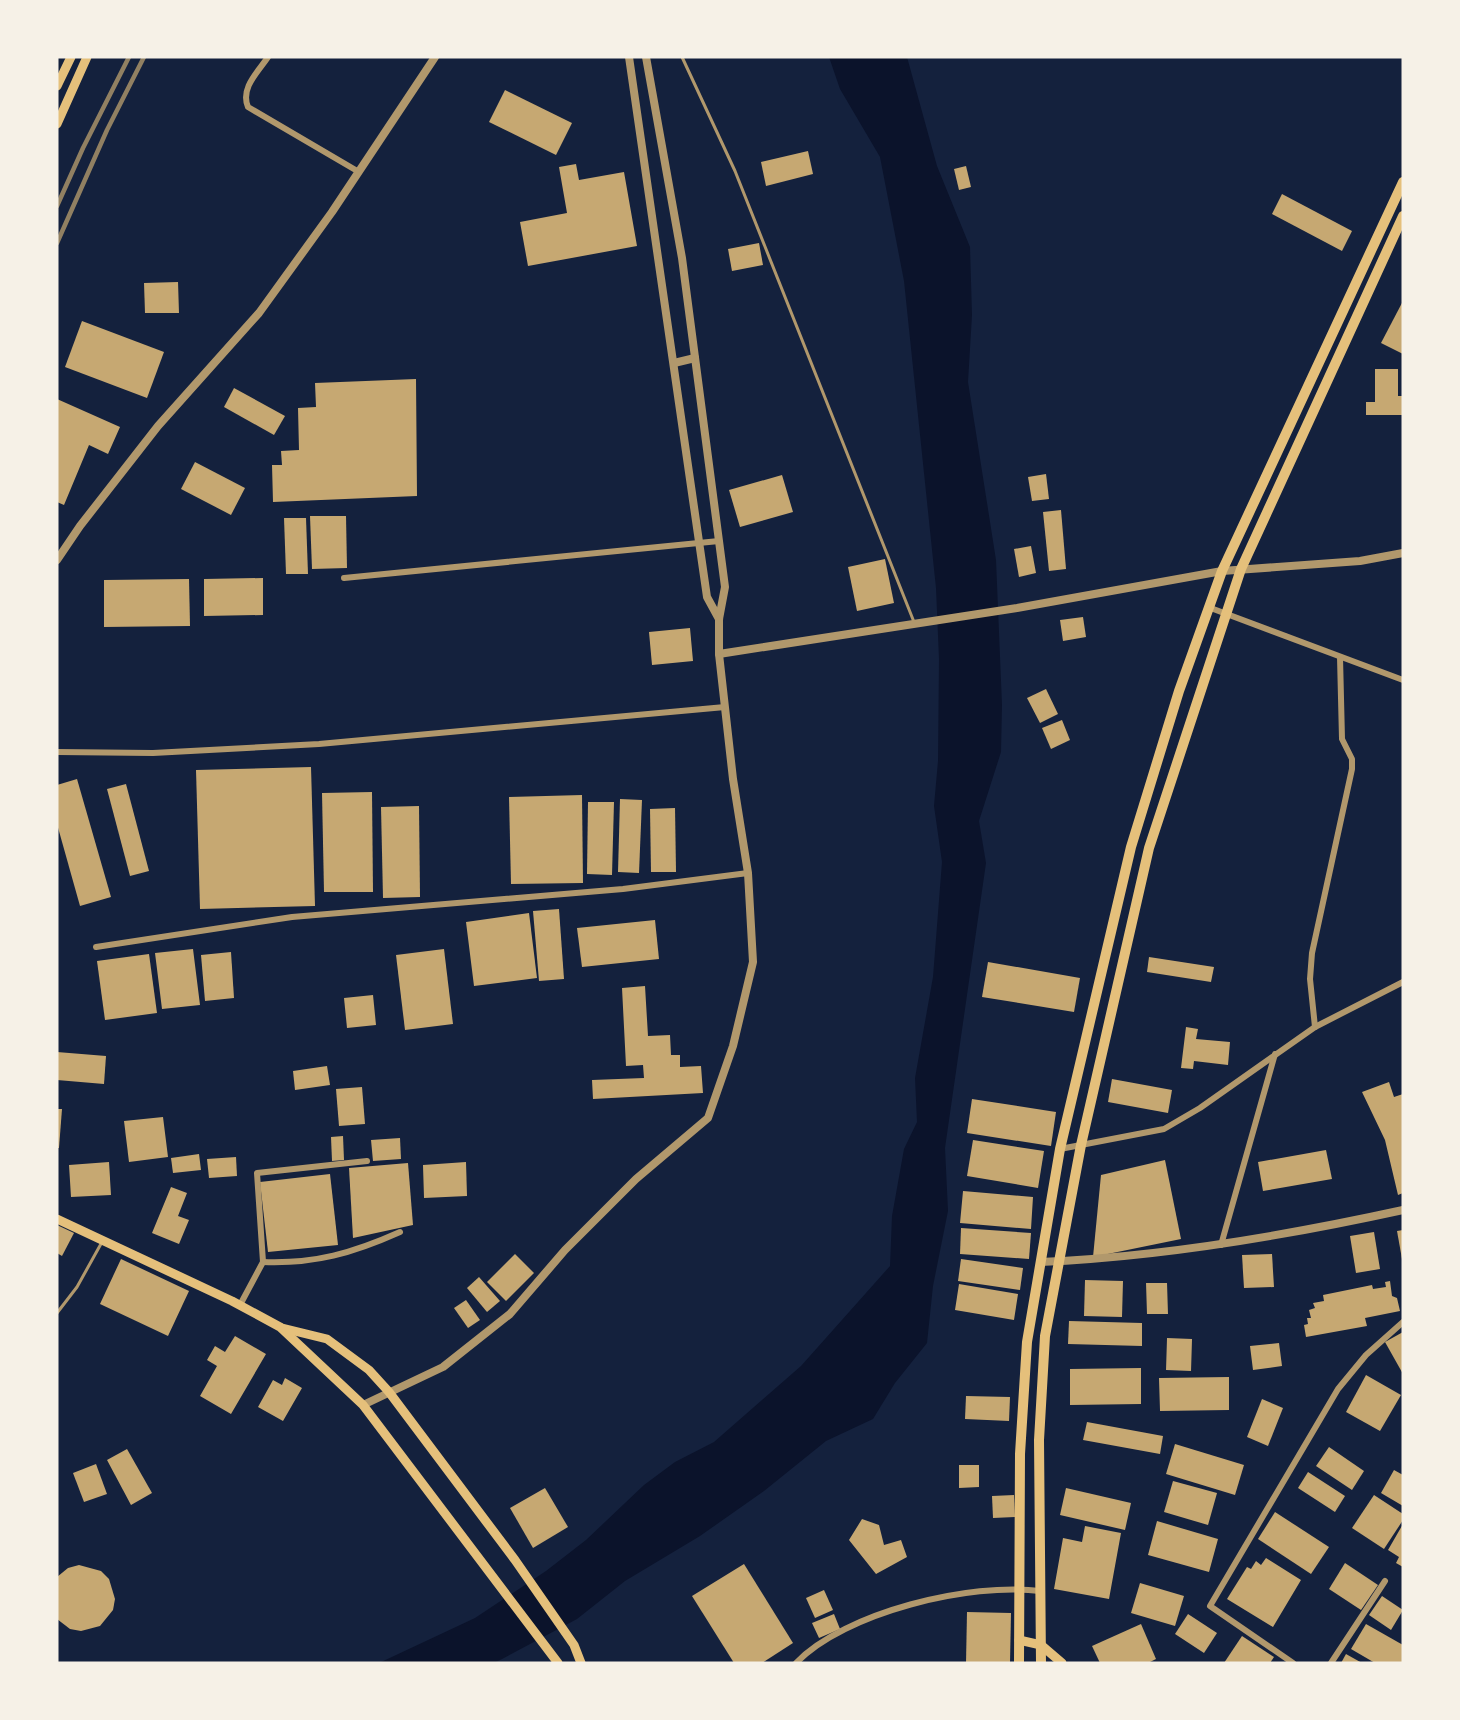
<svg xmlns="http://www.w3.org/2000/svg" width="1460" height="1720" viewBox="0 0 1460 1720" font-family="'DM Sans',sans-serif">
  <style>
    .water { fill: #0b132b }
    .building { fill: #c6a872 }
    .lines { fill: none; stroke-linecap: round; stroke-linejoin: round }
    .service { stroke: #b1986c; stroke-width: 3 }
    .minor { stroke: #b1986c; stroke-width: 6 }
    .tertiary { stroke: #b1986c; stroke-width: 8 }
    .secondary { stroke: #e5c07b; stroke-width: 9 }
    .primary { stroke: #e5c07b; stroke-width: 10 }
    .rail { stroke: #918062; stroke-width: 4.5 }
  </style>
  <rect width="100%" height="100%" fill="#14213d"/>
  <path class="water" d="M829 57H907L937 166 970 247 972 315 968 382 996 560 1002 705 1001 752 979 821 986 863 945 1148 948 1211 933 1286 927 1343 895 1383 873 1419 826 1441 764 1491 700 1536 625 1581 577 1619 504 1658 494 1663H379L475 1618 546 1571 586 1540 644 1485 675 1462 714 1442 801 1366 890 1266 892 1216 904 1149 917 1122 915 1078 933 977 942 862 934 806 938 761 939 659 936 588 904 281 880 157 840 89Z"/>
  <g class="building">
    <path d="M505 90 572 123 556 155 489 122Z"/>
    <path d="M808 151 813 174 766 186 761 162Z"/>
    <path d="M576 164 579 180 624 172 637 246 528 266 520 222 567 213 559 167Z"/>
    <path d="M966 166 971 187 959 190 954 169Z"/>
    <path d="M1282 194 1352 231 1342 251 1272 214Z"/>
    <path d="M759 243 763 265 732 271 728 249Z"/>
    <path d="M178 282 179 313H145L144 283Z"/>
    <path d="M1403 301V354L1381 343Z"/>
    <path d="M82 321 164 352 147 398 65 367Z"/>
    <path d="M1375 369H1398V396H1403V415H1366V402H1375Z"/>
    <path d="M416 379 417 496 273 502 272 465H282L281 451 299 450 298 408 316 407 315 383Z"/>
    <path d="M234 388 285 416 274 435 224 407Z"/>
    <path d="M57 399 120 427 108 454 89 445 64 505 57 502Z"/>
    <path d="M195 462 245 488 231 515 181 489Z"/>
    <path d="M1046 474 1049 499 1032 501 1028 477Z"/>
    <path d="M782 475 793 512 740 527 729 490Z"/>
    <path d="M1061 510 1066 569 1049 571 1043 512Z"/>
    <path d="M310 516H346L347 568 312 569Z"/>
    <path d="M284 518H306L308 574H286Z"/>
    <path d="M1031 546 1036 573 1019 577 1014 549Z"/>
    <path d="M885 559 894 603 857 611 848 567Z"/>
    <path d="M263 578V615L204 616V579Z"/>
    <path d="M189 579 190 626 104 627V580Z"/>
    <path d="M1083 617 1086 637 1063 641 1060 620Z"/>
    <path d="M690 628 693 661 652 665 649 632Z"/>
    <path d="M1046 689 1058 714 1040 723 1027 698Z"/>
    <path d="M1062 720 1070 740 1051 749 1042 728Z"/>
    <path d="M311 767 315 906 200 909 196 770Z"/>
    <path d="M77 779 111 897 80 906 57 824V785Z"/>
    <path d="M126 784 149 871 130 876 107 789Z"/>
    <path d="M372 792 373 892H324L322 793Z"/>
    <path d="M582 795 583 883 511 884 509 797Z"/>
    <path d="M620 799 642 800 639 873 618 872Z"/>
    <path d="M588 802H614L612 875 587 874Z"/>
    <path d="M419 806 420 897 383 898 381 807Z"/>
    <path d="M675 808 676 872H651L650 809Z"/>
    <path d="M559 909 564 979 539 981 533 911Z"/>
    <path d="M529 913 537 978 474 986 466 922Z"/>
    <path d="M655 920 659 959 582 967 577 928Z"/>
    <path d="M193 949 200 1005 162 1009 155 953Z"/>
    <path d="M444 949 453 1024 405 1030 396 955Z"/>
    <path d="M231 952 234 998 205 1001 201 955Z"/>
    <path d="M149 954 157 1013 105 1020 97 961Z"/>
    <path d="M1149 957 1214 967 1211 982 1147 972Z"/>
    <path d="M988 962 1080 978 1074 1012 982 997Z"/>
    <path d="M645 986 648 1036 670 1035 671 1055H680V1067L701 1066 703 1093 593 1099 592 1080 644 1078 643 1065 626 1066 622 988Z"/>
    <path d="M373 995 376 1025 347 1028 344 998Z"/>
    <path d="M1186 1027 1198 1029 1196 1039 1230 1042 1228 1065 1194 1061 1193 1069 1181 1068Z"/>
    <path d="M57 1052 106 1056 104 1084 57 1080Z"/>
    <path d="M327 1066 330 1085 295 1090 293 1071Z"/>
    <path d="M1112 1079 1172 1090 1168 1113 1108 1102Z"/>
    <path d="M1389 1082 1394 1097 1403 1094V1193L1398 1195 1385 1140 1362 1092Z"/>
    <path d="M362 1087 365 1124 339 1126 336 1089Z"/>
    <path d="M972 1099 1056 1112 1051 1146 967 1133Z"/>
    <path d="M57 1109H62L59 1148H57Z"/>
    <path d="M163 1117 168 1157 129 1162 124 1121Z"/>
    <path d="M343 1136 344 1160 332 1161 331 1137Z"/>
    <path d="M400 1138 401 1159 373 1161 371 1140Z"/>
    <path d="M973 1140 1044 1151 1038 1188 967 1176Z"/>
    <path d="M1326 1150 1332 1179 1263 1191 1258 1162Z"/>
    <path d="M199 1154 201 1170 173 1173 171 1158Z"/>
    <path d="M236 1157 237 1176 209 1178 207 1159Z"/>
    <path d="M1165 1160 1181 1239 1093 1257 1101 1175Z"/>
    <path d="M109 1162 111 1195 71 1197 69 1165Z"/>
    <path d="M466 1162 467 1196 424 1198 423 1165Z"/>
    <path d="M408 1163 413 1225 353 1238 349 1168Z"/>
    <path d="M330 1174 338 1245 268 1252 260 1182Z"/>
    <path d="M171 1187 187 1193 178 1216 189 1220 179 1244 152 1233Z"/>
    <path d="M963 1191 1033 1197 1031 1229 960 1223Z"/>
    <path d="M57 1225 74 1233 62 1256 57 1253Z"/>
    <path d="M961 1228 1031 1233 1029 1259 960 1254Z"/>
    <path d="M1403 1230V1259H1402L1397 1231Z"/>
    <path d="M1374 1232 1380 1269 1356 1273 1350 1236Z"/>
    <path d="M515 1254 534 1273 506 1301 487 1282Z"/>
    <path d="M1272 1254 1274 1287 1244 1288 1242 1255Z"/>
    <path d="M121 1259 189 1291 168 1336 100 1304Z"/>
    <path d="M961 1259 1023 1268 1020 1290 958 1281Z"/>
    <path d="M479 1277 500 1301 487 1312 467 1288Z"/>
    <path d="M1085 1280 1123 1281 1122 1317 1084 1316Z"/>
    <path d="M1390 1281 1392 1296 1397 1298 1400 1311 1365 1318 1367 1326 1306 1337 1304 1325 1308 1324 1307 1318H1311L1309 1310 1315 1308 1313 1303 1324 1301 1323 1295 1372 1285 1373 1289 1386 1287 1385 1282Z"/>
    <path d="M1146 1283H1167L1168 1314H1147Z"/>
    <path d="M959 1284 1018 1294 1014 1320 955 1310Z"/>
    <path d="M466 1300 480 1320 468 1328 454 1308Z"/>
    <path d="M1069 1321 1142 1323V1346L1068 1344Z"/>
    <path d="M1403 1332V1374L1385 1342Z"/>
    <path d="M235 1336 266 1354 231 1414 200 1396 217 1366 207 1360 215 1346 225 1352Z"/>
    <path d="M1167 1338 1192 1339 1191 1371 1166 1370Z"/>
    <path d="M1279 1343 1282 1366 1253 1370 1250 1346Z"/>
    <path d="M1141 1368V1404L1070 1405V1369Z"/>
    <path d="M1366 1375 1401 1395 1380 1431 1346 1412Z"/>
    <path d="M1229 1377V1410L1160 1411 1159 1378Z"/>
    <path d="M285 1378 302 1388 283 1421 258 1407 273 1380 282 1385Z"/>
    <path d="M966 1396 1010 1397 1009 1421 965 1419Z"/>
    <path d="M1262 1399 1283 1408 1268 1446 1247 1437Z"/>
    <path d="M1087 1422 1163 1436 1160 1454 1083 1440Z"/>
    <path d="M1175 1444 1244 1465 1235 1495 1166 1474Z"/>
    <path d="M1329 1447 1364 1471 1352 1490 1316 1466Z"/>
    <path d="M127 1449 152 1493 131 1505 107 1460Z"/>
    <path d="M96 1464 107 1494 84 1502 73 1473Z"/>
    <path d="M959 1465H979V1487L959 1488Z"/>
    <path d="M1394 1470 1403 1475V1506L1381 1493Z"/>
    <path d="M1308 1472 1345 1496 1335 1512 1298 1488Z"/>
    <path d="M1173 1481 1217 1493 1208 1525 1164 1512Z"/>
    <path d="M545 1488 568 1527 533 1548 510 1508Z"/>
    <path d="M1066 1488 1131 1503 1125 1530 1060 1515Z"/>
    <path d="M1014 1495 1015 1517 993 1518 992 1496Z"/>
    <path d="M1374 1495 1403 1514V1520L1384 1549 1352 1528Z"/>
    <path d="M1275 1512 1329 1547 1311 1574 1258 1539Z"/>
    <path d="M862 1519 879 1525 884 1545 901 1540 907 1557 876 1574 849 1540Z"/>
    <path d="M1157 1521 1218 1539 1209 1572 1148 1555Z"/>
    <path d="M1403 1524V1567L1396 1563 1399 1557 1388 1550Z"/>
    <path d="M1085 1526 1121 1533 1109 1599 1054 1589 1063 1538 1082 1542Z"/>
    <path d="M1266 1558 1301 1580 1273 1627 1227 1599 1247 1567 1251 1569 1256 1561 1261 1565Z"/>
    <path d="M1345 1563 1378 1585 1361 1610 1329 1589Z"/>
    <path d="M744 1564 793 1643 762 1663H734L692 1596Z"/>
    <path d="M79 1565 101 1571 109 1579 115 1599 113 1610 100 1626 81 1631 70 1629 57 1619V1577L68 1568Z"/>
    <path d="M1140 1583 1184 1596 1175 1626 1131 1613Z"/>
    <path d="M824 1590 833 1610 815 1618 806 1598Z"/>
    <path d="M1382 1596 1403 1610 1391 1630 1369 1615Z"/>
    <path d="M967 1612 1011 1613 1010 1663H966Z"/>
    <path d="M834 1614 840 1629 819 1638 812 1623Z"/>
    <path d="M1188 1614 1217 1633 1204 1653 1175 1634Z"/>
    <path d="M1141 1624 1156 1659 1148 1663H1100L1092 1646Z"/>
    <path d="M1366 1624 1403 1645V1663H1375L1351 1649Z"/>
    <path d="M1242 1636 1274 1657 1270 1663H1224Z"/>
    <path d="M1346 1654 1362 1663H1341Z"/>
  </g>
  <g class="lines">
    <g class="service">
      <path d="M682 57 735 171 914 622"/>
      <path d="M57 1313 77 1287 102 1242"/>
    </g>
    <g class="minor">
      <path d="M268 57C258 72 240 88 248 107L359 172"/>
      <path d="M344 578 719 541"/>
      <path d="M1208 607 1403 680"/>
      <path d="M57 752 153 753 319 744 725 707"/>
      <path d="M96 947 292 917 623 889 748 873"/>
      <path d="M1315 1027 1310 979 1312 953 1352 769V759L1342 739 1340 657"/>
      <path d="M1060 1149 1164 1129 1200 1108 1315 1027 1403 982"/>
      <path d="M1221 1245 1275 1054"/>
      <path d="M263 1262C315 1264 353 1253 400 1232"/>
      <path d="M240 1305 263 1262 257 1173 367 1161"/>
      <path d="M796 1663C845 1612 971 1582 1040 1591"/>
      <path d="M1293 1663 1210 1606 1338 1389 1366 1355 1403 1322"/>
      <path d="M1331 1663 1385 1581"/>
    </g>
    <g class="tertiary">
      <path d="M629 57 707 597 719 619"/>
      <path d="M674 363 695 358"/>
      <path d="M57 560 80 526 158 426 259 313 332 212 435 57"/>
      <path d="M719 654 1017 608 1222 571 1360 561 1403 553"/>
      <path d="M1040 1262C1162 1257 1284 1236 1403 1210"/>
      <path d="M363 1405 443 1367 510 1314 565 1250 636 1179 708 1118 733 1046 753 962 748 873 733 779 719 654V619L725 587 682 258 646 57"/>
    </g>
    <g class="secondary">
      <path d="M57 86 71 57"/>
      <path d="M57 124 87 57"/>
      <path d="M57 1219 232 1301 280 1327 363 1405 558 1663"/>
      <path d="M282 1328 327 1339 369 1370 389 1392 515 1560 574 1645 581 1663"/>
      <path d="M1019 1640 1041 1645 1062 1663"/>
    </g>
    <g class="primary">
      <path d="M1019 1663 1020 1454 1027 1342 1060 1149 1131 847 1179 691 1222 571 1403 182"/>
      <path d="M1041 1663 1039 1440 1045 1336 1081 1145 1149 848 1241 569 1403 216"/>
    </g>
    <g class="rail">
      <path d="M57 206 83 148 129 57"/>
      <path d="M57 243 107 130 144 57"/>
    </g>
  </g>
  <rect width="1460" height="1720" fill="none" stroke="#f6f1e7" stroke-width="117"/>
</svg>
